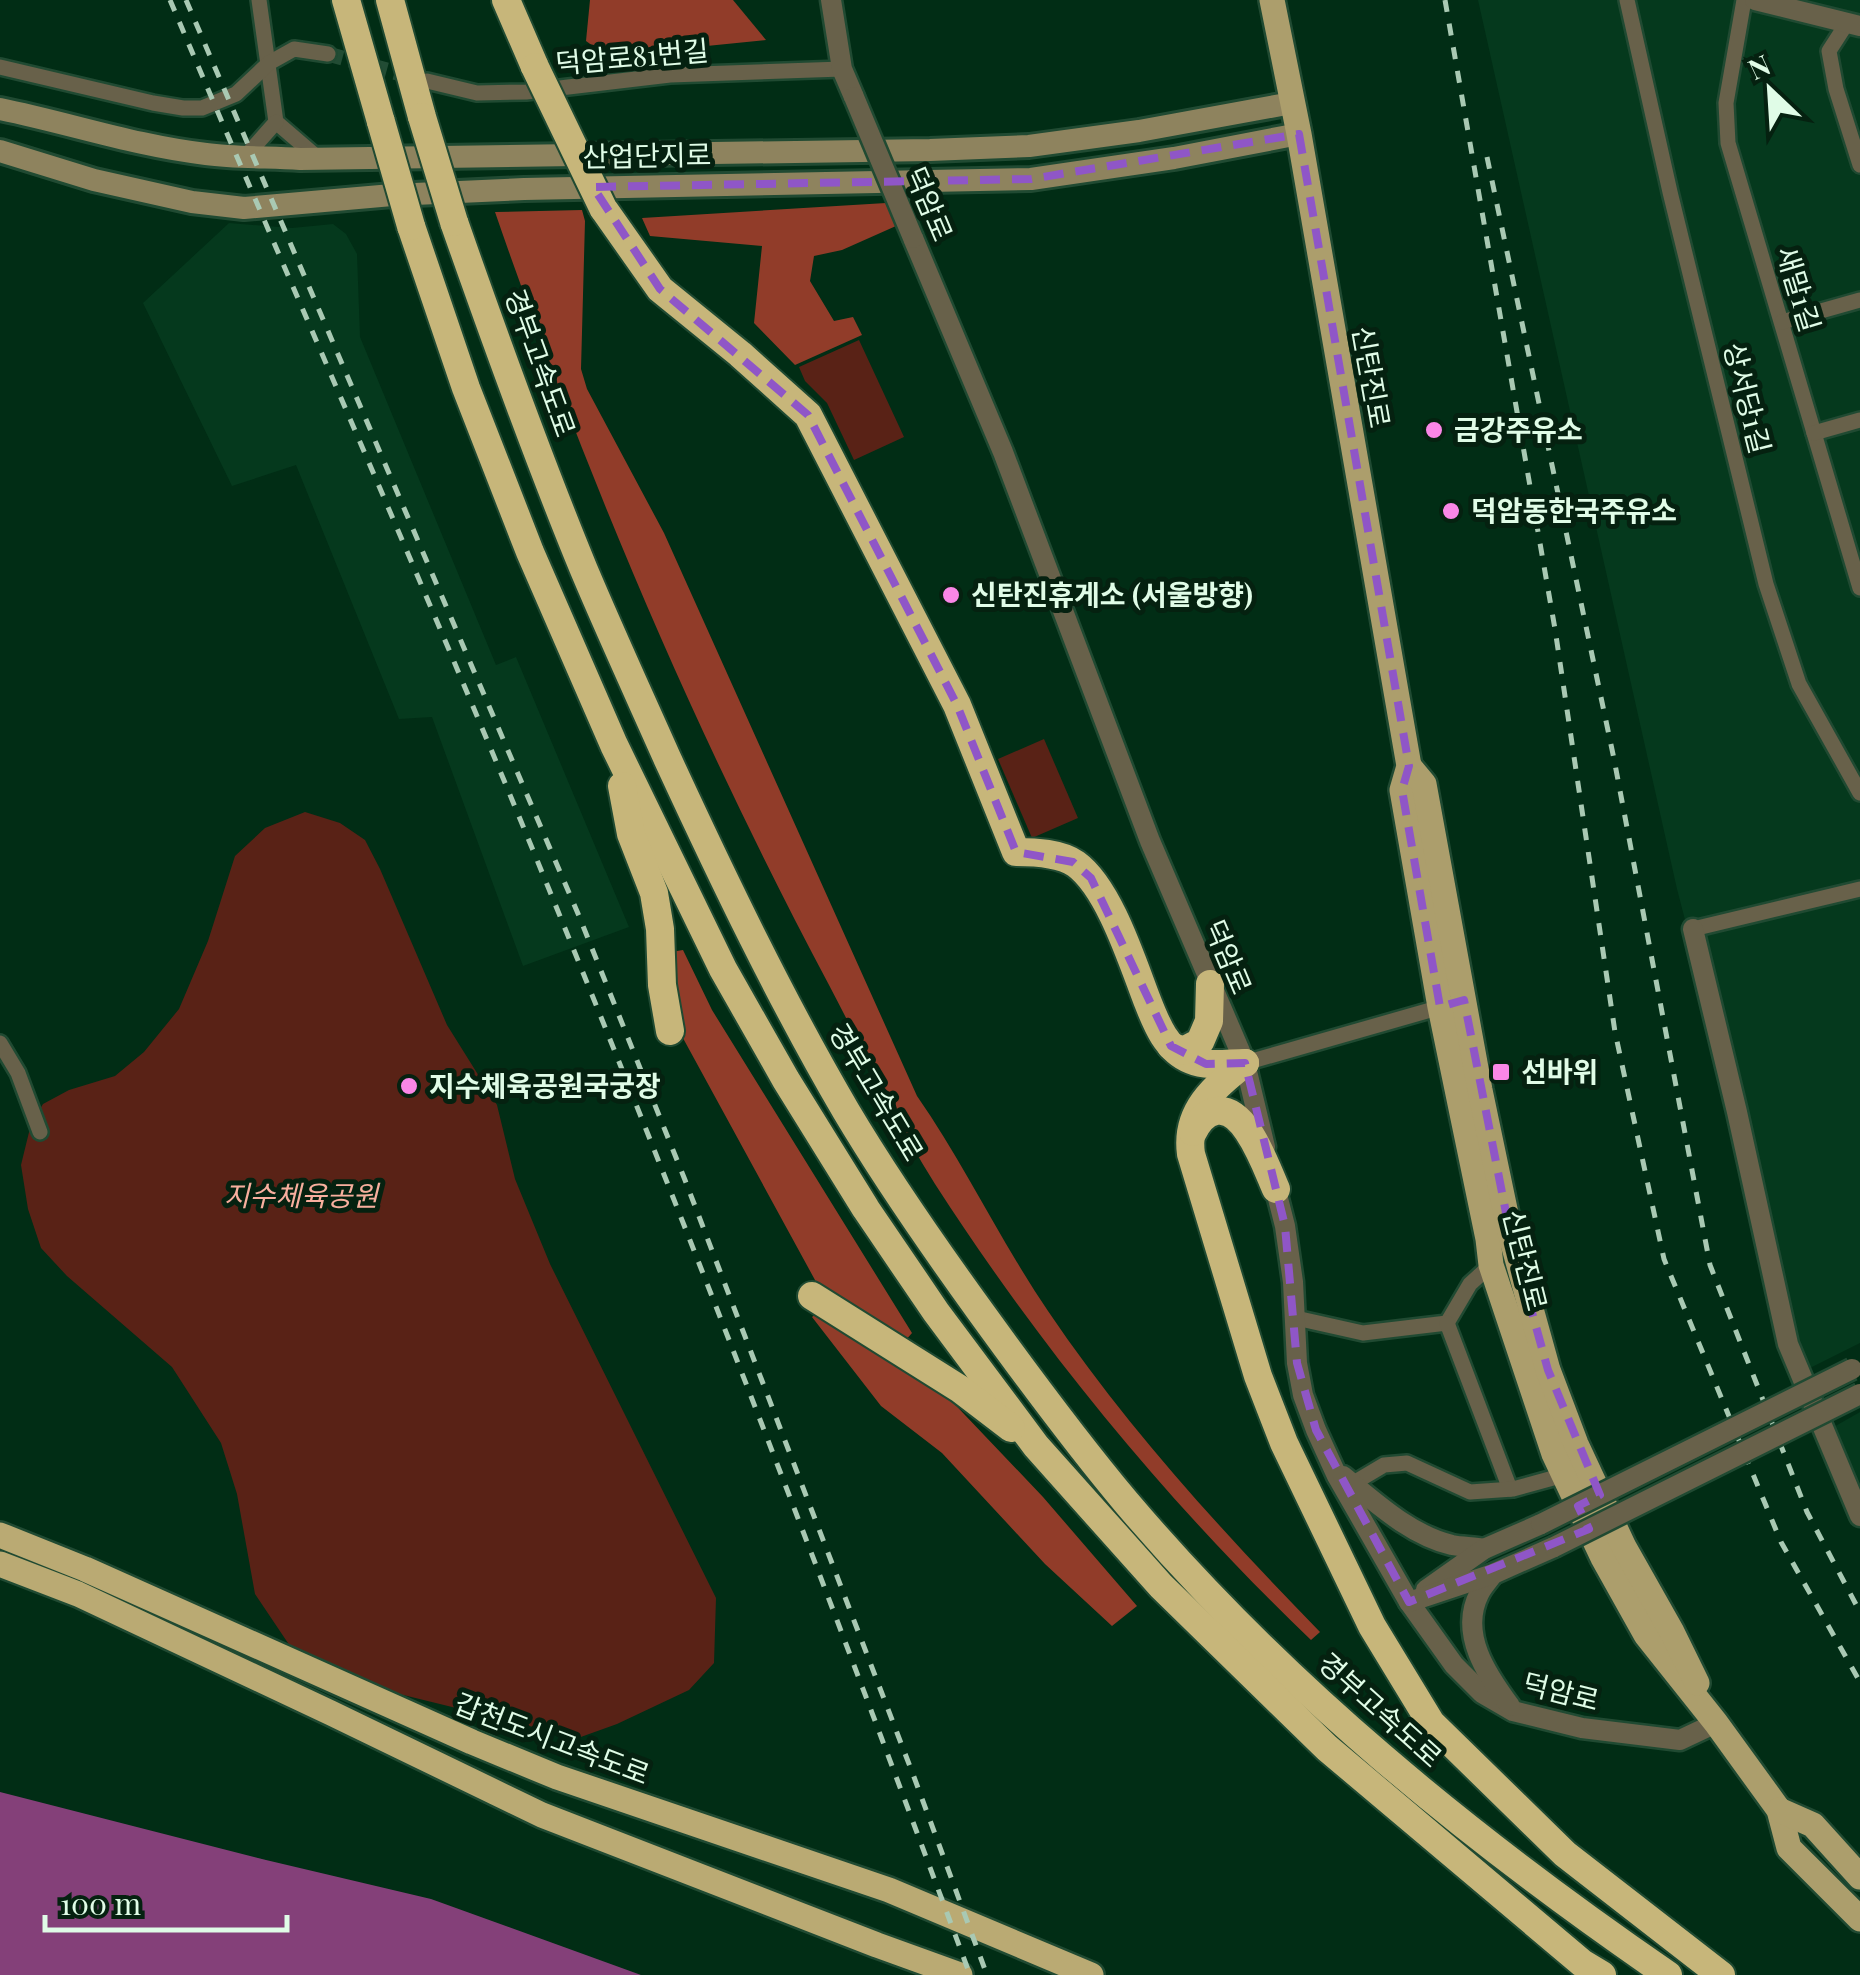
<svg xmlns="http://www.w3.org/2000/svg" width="1860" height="1975" viewBox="0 0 1860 1975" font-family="'Playfair Display','Noto Sans KR',serif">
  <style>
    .built { fill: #05391d }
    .green { fill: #592216 }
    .forest { fill: #913c29 }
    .water { fill: #844079 }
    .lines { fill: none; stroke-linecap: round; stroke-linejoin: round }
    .minor-tunnel { stroke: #224c34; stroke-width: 15; stroke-dasharray: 15 8; stroke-linecap: butt }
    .minor-casing { stroke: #204a32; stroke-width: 20 }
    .tertiary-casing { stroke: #204a32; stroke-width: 25 }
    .secondary-casing { stroke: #204a32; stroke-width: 28 }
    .primary-casing { stroke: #204a32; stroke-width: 30 }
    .trunk-casing { stroke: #204a32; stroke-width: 30 }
    .motorway-casing { stroke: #204a32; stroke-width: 32 }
    .minor { stroke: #68614a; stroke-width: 15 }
    .tertiary { stroke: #68614a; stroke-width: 20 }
    .secondary { stroke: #8e835e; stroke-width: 22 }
    .primary { stroke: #ac9e6c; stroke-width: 25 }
    .trunk { stroke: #baaa73; stroke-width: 25 }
    .motorway { stroke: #c7b67a; stroke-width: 28 }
    .rail { stroke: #a9c9b3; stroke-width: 5; stroke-dasharray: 12 12; stroke-linecap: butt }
    .tertiary-bridge-casing { stroke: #204a32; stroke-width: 25; stroke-linecap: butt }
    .motorway-bridge-casing { stroke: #204a32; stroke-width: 32; stroke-linecap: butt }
    .tertiary-bridge { stroke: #68614a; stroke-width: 20 }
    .motorway-bridge { stroke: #c7b67a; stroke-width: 28 }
    .marked { fill: none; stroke: #8f56c7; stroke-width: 8; stroke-dasharray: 20 12; stroke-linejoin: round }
    .poi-dot { fill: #fa87e7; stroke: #052110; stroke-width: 4 }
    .labels { text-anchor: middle; stroke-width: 10; stroke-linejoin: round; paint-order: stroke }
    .street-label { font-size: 28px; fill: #e0fce7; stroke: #052110 }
    .poi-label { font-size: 28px; font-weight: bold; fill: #e0fce7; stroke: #052110; text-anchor: start }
    .park-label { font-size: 28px; font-style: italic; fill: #f8af9e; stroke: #052110 }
  </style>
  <rect width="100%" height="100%" fill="#012d15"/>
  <g class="built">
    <path d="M1478 0H1860V1343L1810 1368 1793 1335 1677 889Z"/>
    <path d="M229 223 292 228 333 224 346 234 357 254 360 337 496 665 516 657 629 927 523 966 432 717 399 719 296 465 232 486 143 303Z"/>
    <path d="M1860 1412V1499L1832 1428Z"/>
  </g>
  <g class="green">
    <path d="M859 340 904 437 854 460 827 403 805 381 799 367Z"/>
    <path d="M1044 739 1078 818 1032 838 998 759Z"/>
    <path d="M305 812 340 823 365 840 380 869 447 1025 497 1105 515 1179 550 1264 716 1598 714 1663 689 1690 617 1724 578 1738 387 1691 294 1652 255 1594 237 1494 221 1443 172 1367 67 1276 41 1248 28 1209 21 1165 31 1124 43 1104 69 1090 115 1076 144 1052 179 1009 208 941 235 856 265 828Z"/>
  </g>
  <g class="forest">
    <path d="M590 0H733L766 40 607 56 586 41Z"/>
    <path d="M886 203 896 226 842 250 814 256 810 281 834 321 853 317 862 335 795 365 754 323 762 246 650 236 642 218Z"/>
    <path d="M582 210 585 221 581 369 587 389 664 533 917 1096C965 1165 1001 1242 1048 1311 1127 1428 1222 1531 1320 1632L1311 1640C1168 1503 1042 1350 935 1184 895 1121 864 1051 829 985 696 735 587 479 495 212Z"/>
    <path d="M683 950 712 1010 912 1333 905 1341 821 1291 678 1029 671 952Z"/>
    <path d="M820 1310 945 1394 1043 1497 1137 1606 1112 1626 1045 1564 942 1453 881 1406 812 1317Z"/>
  </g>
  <path class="water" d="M0 1792 266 1860 431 1899 641 1975H0Z"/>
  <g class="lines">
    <path class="minor-tunnel" d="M328 54 416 78"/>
    <defs>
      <g id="minor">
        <path d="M259 0 276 122 319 159"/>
        <path d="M1627 0 1670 192 1766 584 1799 684 1860 793"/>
        <path d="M1744 0 1726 103 1728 143 1860 588"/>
        <path d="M1847 23 1829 51 1836 89 1860 165"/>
        <path d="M0 67 153 103 183 108H202L236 94 269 63 294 49 328 54"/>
        <path d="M427 81 477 93 526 92 670 75 842 69"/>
        <path d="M246 156 276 122"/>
        <path d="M1782 322 1860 300"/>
        <path d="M1814 433 1860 420"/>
        <path d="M1693 929 1860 889"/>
        <path d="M0 1043 18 1073 40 1132"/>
        <path d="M1245 1063 1448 1005"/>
        <path d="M1296 1318 1363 1333 1447 1323 1470 1284 1491 1265"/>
        <path d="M1447 1323 1510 1489"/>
        <path d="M1352 1484 1384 1465 1407 1463 1470 1492 1513 1489 1564 1475"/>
      </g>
      <g id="tertiary">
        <path d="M831 0 842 69 854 97"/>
        <path d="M1755 0 1860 26"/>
        <path d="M913 238 1003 452 1150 841 1245 1063 1265 1147"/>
        <path d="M1693 929 1737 1112 1788 1344 1860 1516"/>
        <path d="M1272 1175 1285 1226 1293 1282 1297 1363 1303 1395 1316 1430 1337 1476 1409 1602 1454 1665 1482 1693 1513 1711 1582 1728 1680 1740 1716 1723"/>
        <path d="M1343 1476C1375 1502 1410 1535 1452 1545 1462 1547 1474 1547 1484 1549"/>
        <path d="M1493 1574C1489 1580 1482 1587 1479 1594 1459 1634 1487 1675 1510 1706"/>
        <path d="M1426 1590 1484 1549 1541 1524"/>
        <path d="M1409 1602 1493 1574 1554 1547"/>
      </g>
      <g id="secondary">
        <path d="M0 109C69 123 136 146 206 154 237 158 269 157 300 159L930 150 1029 146 1139 131 1292 103"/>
        <path d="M0 151 94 180 192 202 244 208 392 195 524 189 1031 179 1174 158 1299 134"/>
      </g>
      <g id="primary">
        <path d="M1272 0 1299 134 1409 766 1402 790 1440 1007 1488 1239 1491 1265 1554 1454 1603 1558 1646 1635 1716 1723 1779 1810 1789 1848 1860 1919"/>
        <path d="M1409 766 1424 784 1480 1090 1510 1233 1548 1370 1576 1444 1624 1547 1672 1632 1697 1683"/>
        <path d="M1779 1810 1813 1825 1860 1877"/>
      </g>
      <g id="trunk">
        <path d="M0 1535 85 1569 472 1742 557 1777 889 1890 1091 1975"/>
        <path d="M0 1564 78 1594 331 1713 542 1815 877 1945 960 1975"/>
      </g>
      <g id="motorway">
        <path d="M346 0 381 122"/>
        <path d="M390 0 422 117"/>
        <path d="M506 0 535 67"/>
        <path d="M603 208 660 289 740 354 808 415 957 705 1016 852C1036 852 1060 853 1076 864 1109 888 1132 961 1147 1000 1156 1023 1166 1050 1191 1060 1208 1067 1228 1063 1245 1063"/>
        <path d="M454 222C495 339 537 456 584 570 611 634 640 697 668 760 723 879 780 998 846 1111 887 1180 933 1246 980 1311 1027 1376 1074 1440 1126 1502 1282 1686 1470 1839 1668 1975"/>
        <path d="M411 226 466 388 530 552 614 745 723 969 786 1080 866 1209 936 1312 1036 1446 1161 1586 1327 1748 1582 1963 1602 1975"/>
        <path d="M622 786 631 834 654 893 660 929 662 985 670 1031"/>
        <path d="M1171 1046 1183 1051 1200 1042 1209 1021 1210 984"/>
        <path d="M1245 1063C1214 1087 1185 1111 1191 1154L1258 1376 1284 1443 1372 1626 1431 1723 1565 1854 1721 1975"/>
        <path d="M1193 1132C1198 1122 1205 1113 1216 1111 1246 1106 1266 1167 1276 1189"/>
        <path d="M812 1296 960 1389 1011 1428"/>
      </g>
    </defs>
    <use href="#minor" class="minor-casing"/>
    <use href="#tertiary" class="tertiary-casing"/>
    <use href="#secondary" class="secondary-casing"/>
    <use href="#primary" class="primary-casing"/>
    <use href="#trunk" class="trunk-casing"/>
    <use href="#motorway" class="motorway-casing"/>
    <use href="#minor" class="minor"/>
    <use href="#tertiary" class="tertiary"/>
    <use href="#secondary" class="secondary"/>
    <use href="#primary" class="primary"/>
    <use href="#trunk" class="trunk"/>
    <use href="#motorway" class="motorway"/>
    <g class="rail">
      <path d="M170 0C301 309 438 616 564 926 706 1274 840 1624 970 1975"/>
      <path d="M186 0 579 916 685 1180 914 1777 987 1975"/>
      <path d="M1445 0 1555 629 1615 1032 1664 1259 1781 1542 1860 1682"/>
      <path d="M1487 157 1614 759 1710 1265 1807 1512 1860 1612"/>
    </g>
    <defs>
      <g id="tertiary-bridge">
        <path d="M854 97 913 238"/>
        <path d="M1541 1524 1852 1369"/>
        <path d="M1554 1547 1860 1394"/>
      </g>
      <g id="motorway-bridge">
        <path d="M535 67 603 208"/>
        <path d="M422 117 454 222"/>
        <path d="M381 122 411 226"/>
      </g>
    </defs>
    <use href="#tertiary-bridge" class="tertiary-bridge-casing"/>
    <use href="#motorway-bridge" class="motorway-bridge-casing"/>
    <use href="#tertiary-bridge" class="tertiary-bridge"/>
    <use href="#motorway-bridge" class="motorway-bridge"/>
  </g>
  <path class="marked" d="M1299 134 1409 766 1402 790 1440 1007 1464 1000 1510 1233 1548 1370 1600 1495 1578 1506 1589 1529 1409 1602 1316 1430 1297 1363 1285 1226 1245 1063 1206 1064 1171 1046 1091 878 1073 862 1016 852 957 705 808 415 660 289 593 187 1031 179Z"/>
  <g class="poi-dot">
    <circle cx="1434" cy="430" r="10"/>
    <circle cx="1451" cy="511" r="10"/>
    <circle cx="951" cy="595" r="10"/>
    <rect x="1491" y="1062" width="20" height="20" rx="5"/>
    <circle cx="409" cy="1086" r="10"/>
  </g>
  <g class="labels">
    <g class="street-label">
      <text transform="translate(632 57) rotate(-5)" y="10">덕암로81번길</text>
      <text transform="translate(647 156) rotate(-1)" y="10">산업단지로</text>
      <text transform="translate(929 204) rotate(67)" y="10">덕암로</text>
      <text transform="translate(1798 289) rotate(73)" y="10">새말1길</text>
      <text transform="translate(540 363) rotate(70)" y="10">경부고속도로</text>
      <text transform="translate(1371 377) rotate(80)" y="10">신탄진로</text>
      <text transform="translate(1747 398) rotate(76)" y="10">상서당1길</text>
      <text transform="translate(1228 957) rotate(67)" y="10">덕암로</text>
      <text transform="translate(876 1092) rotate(59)" y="10">경부고속도로</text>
      <text transform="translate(1525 1260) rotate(76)" y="10">신탄진로</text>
      <text transform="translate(1561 1692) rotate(14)" y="10">덕암로</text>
      <text transform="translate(1380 1710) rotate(42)" y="10">경부고속도로</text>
      <text transform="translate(552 1739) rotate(21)" y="10">갑천도시고속도로</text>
    </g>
    <g class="poi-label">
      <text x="1454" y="440">금강주유소</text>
      <text x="1471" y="521">덕암동한국주유소</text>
      <text x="971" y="605">신탄진휴게소 (서울방향)</text>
      <text x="1521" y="1082">선바위</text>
      <text x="429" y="1096">지수체육공원국궁장</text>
    </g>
    <g class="park-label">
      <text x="301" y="1206">지수체육공원</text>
    </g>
  </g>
  <g transform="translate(1770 90) rotate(335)" stroke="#052110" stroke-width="8" paint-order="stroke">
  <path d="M0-8L18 38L0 25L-18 38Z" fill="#e0fce7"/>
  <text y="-15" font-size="28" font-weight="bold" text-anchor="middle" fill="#e0fce7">N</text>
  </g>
  <path d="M45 1915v15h242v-15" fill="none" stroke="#e0fce7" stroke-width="5"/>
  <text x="60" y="1915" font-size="30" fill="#e0fce7" stroke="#052110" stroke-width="8" paint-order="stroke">100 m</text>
</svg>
